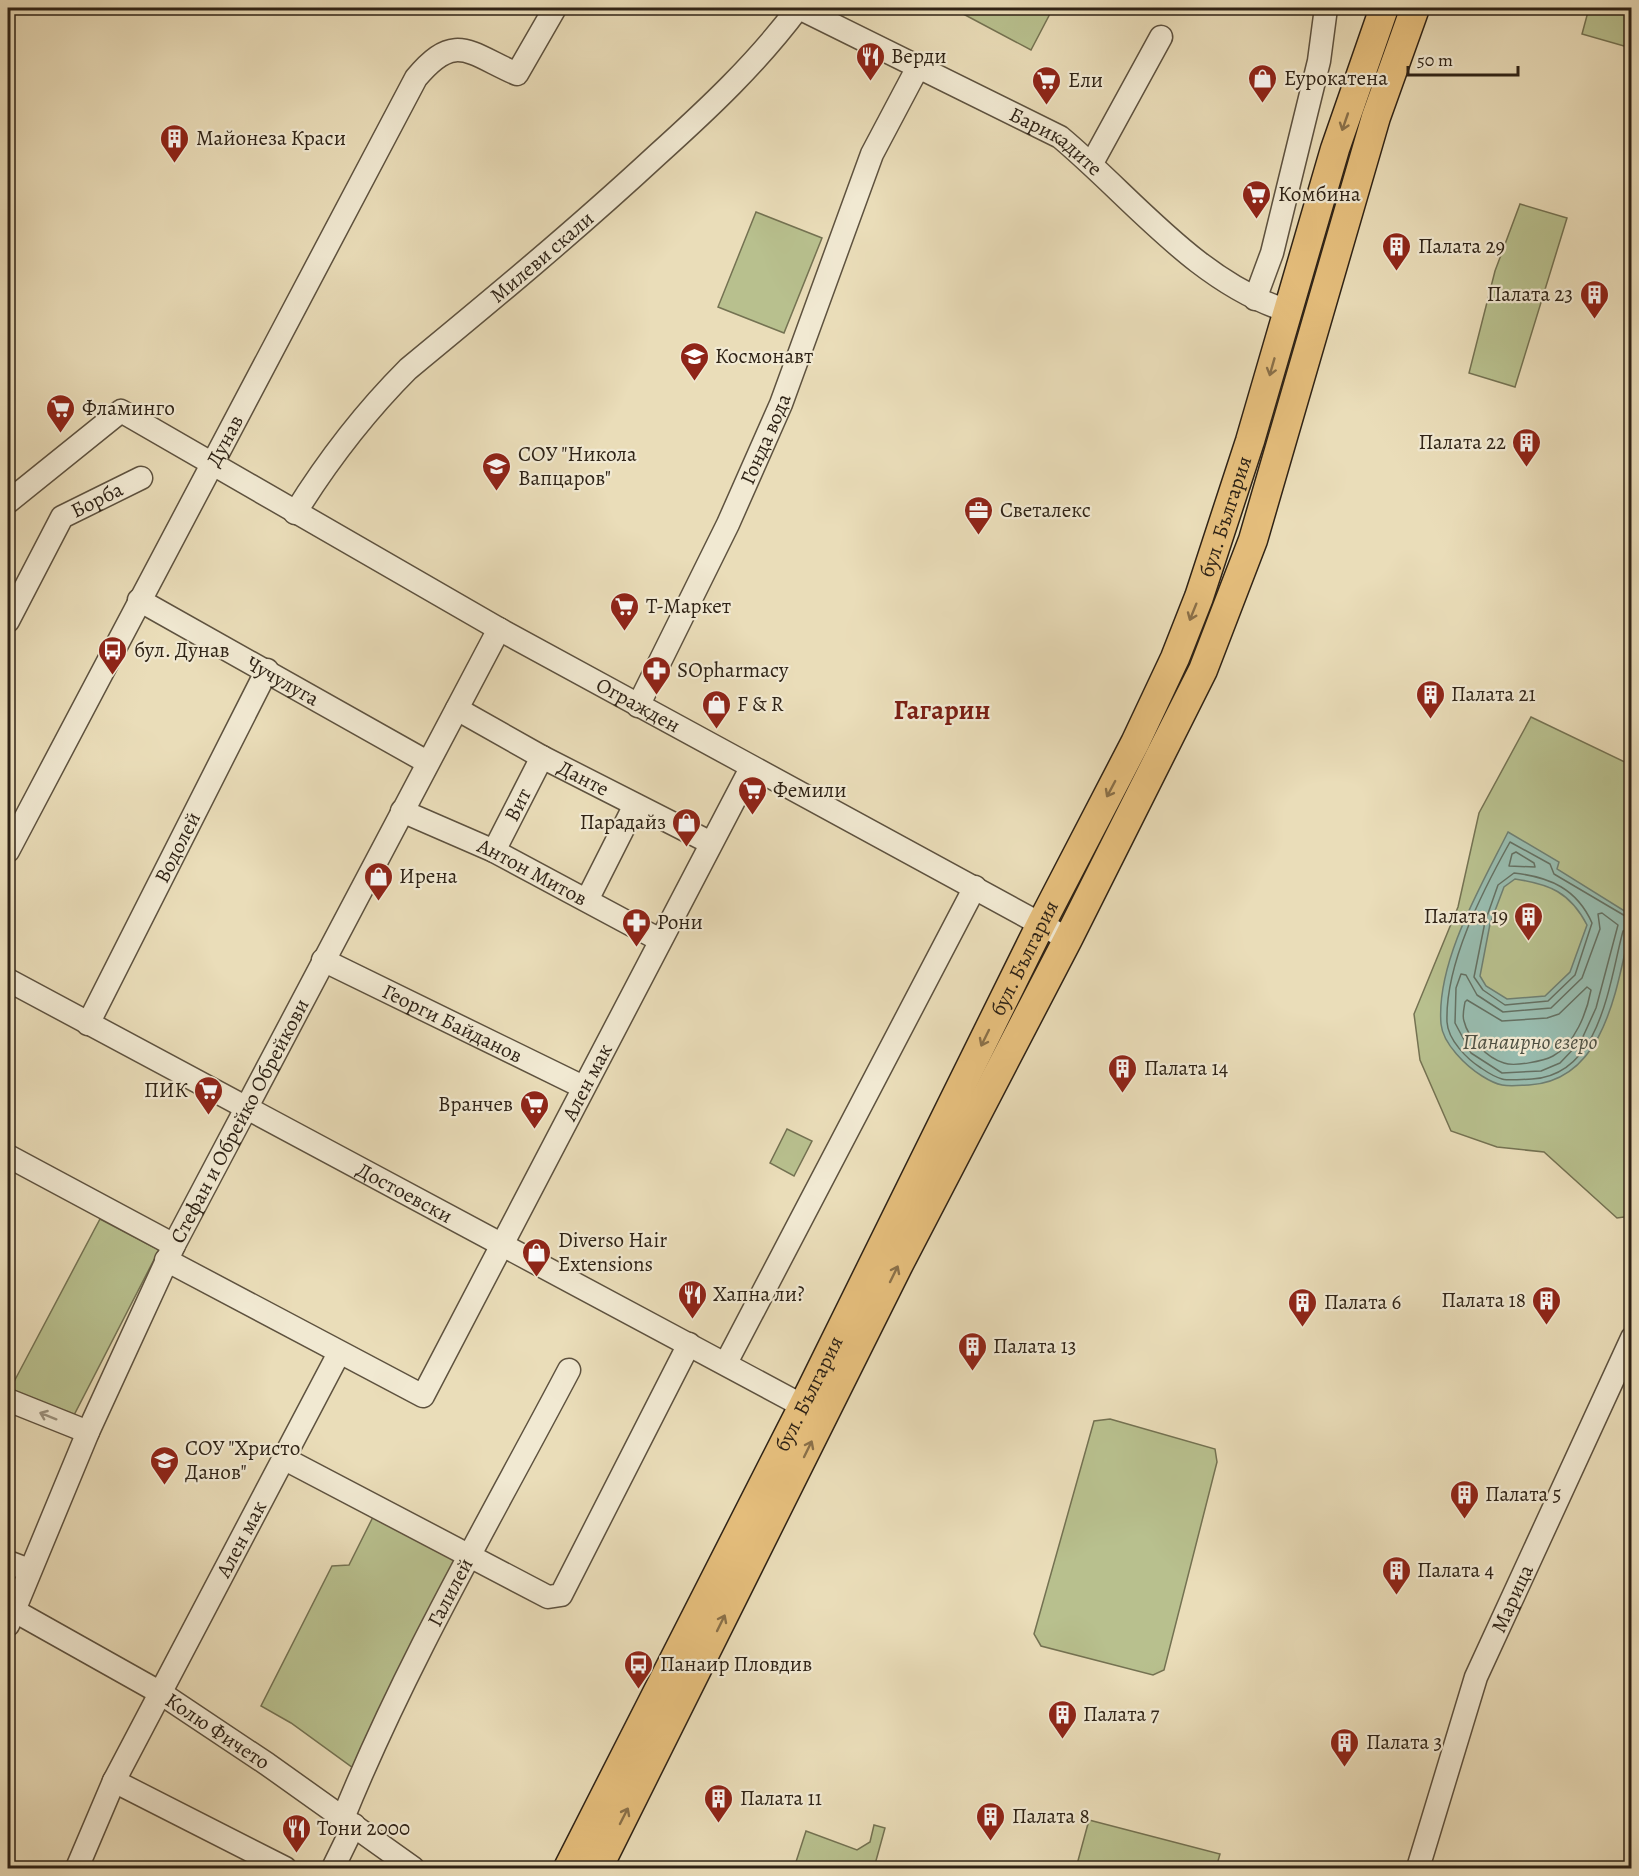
<svg xmlns="http://www.w3.org/2000/svg" width="1639" height="1876" viewBox="0 0 1639 1876" font-family="Alegreya,serif">
  <style>
    .green { fill: #b8c08e; stroke: #747252; stroke-width: 1.5 }
    .water { fill: #98bcaf; stroke: #6e7f72; stroke-width: 1.5; fill-rule: evenodd }
    .lines { fill: none; stroke-linecap: round; stroke-linejoin: round }
    .shore { stroke: #647062; stroke-width: 1.5 }
    .minor-casing { stroke: #5e523f; stroke-width: 25 }
    .major-casing { stroke: #2f2316; stroke-width: 31 }
    .minor { stroke: #f1e9d2; stroke-width: 22 }
    .major { stroke: #e5be7c; stroke-width: 28 }
    .oneway { stroke: #8a7049 }
    .oneway2 { stroke: #9a907d }
    .labels { text-anchor: middle; stroke-width: 4.5; stroke-linejoin: round; paint-order: stroke }
    .poi-label { font-size: 21px; fill: #2f2316; stroke: #f1e9d2; text-anchor: start }
    .street-label { font-size: 21px; fill: #2f2316; stroke: #f1e9d2 }
    .water-label { font-size: 22px; font-style: italic; fill: #4e5144; stroke: #f1e9d2 }
    .district-label { font-size: 27px; font-weight: bold; fill: #7a1f14; stroke: #f1e9d2 }
  </style>
  <rect width="100%" height="100%" fill="#eaddb9"/>
  <filter id="stains"><feTurbulence type="fractalNoise" baseFrequency=".00333" numOctaves="4"/><feColorMatrix values="0 0 0 0 .2 0 0 0 0 .09 0 0 0 0 .02 0 0 0 .5 -.17"/></filter>
  <radialGradient id="worn" r=".72"><stop offset=".6" stop-color="#630" stop-opacity="0"/><stop offset="1" stop-color="#630" stop-opacity=".3"/></radialGradient>
  <g class="green">
    <path d="M952 8H1053L1031 50Z"/>
    <path d="M1589 8H1631V48L1582 34Z"/>
    <path d="M1520 204 1567 218 1515 387 1469 373 1495 271Z"/>
    <path d="M756 212 822 238 784 333 718 307Z"/>
    <path d="M1531 717 1631 765V1216L1617 1218 1544 1152 1497 1147 1451 1131 1420 1060 1414 1014 1458 907 1479 813Z"/>
    <path d="M787 1129 812 1141 794 1176 770 1163Z"/>
    <path d="M100 1219 159 1250 73 1417 8 1393Z"/>
    <path d="M1110 1419 1215 1449 1217 1462 1164 1670 1153 1675 1041 1646 1034 1634 1094 1421Z"/>
    <path d="M375 1513 462 1558 356 1770 291 1723 261 1706 332 1566 349 1565Z"/>
    <path d="M1089 1820 1220 1854 1216 1868H1076Z"/>
    <path d="M874 1825 885 1828 874 1868H794L806 1831 857 1850 870 1842Z"/>
  </g>
  <path class="water" d="M1508 832 1559 862 1557 869 1631 915 1632 921C1617 982 1608 1080 1529 1085 1507 1086 1501 1088 1482 1076 1466 1066 1443 1044 1441 1024 1436 962 1481 886 1508 832ZM1515 879C1549 884 1570 892 1587 925L1570 972 1545 996 1507 999 1486 986 1480 976 1490 924 1504 887Z"/>
  <g class="lines">
    <g class="shore">
      <path d="M1516 852 1534 863 1535 867 1509 866 1512 854Z"/>
      <path d="M1514 873C1550 877 1577 889 1592 923L1575 975 1548 1001 1505 1005 1483 990 1474 977 1485 922 1498 885Z"/>
      <path d="M1602 913 1618 925 1596 1008 1581 1041 1560 1063 1541 1071 1502 1073 1471 1053 1455 1023 1456 988 1461 974 1466 975 1477 995 1503 1012 1551 1008 1582 978 1600 929 1598 914Z"/>
      <path d="M1632 920 1554 874 1550 864 1510 842C1482 892 1445 964 1447 1022 1448 1040 1467 1059 1481 1068 1503 1083 1506 1080 1532 1079 1601 1075 1609 983 1623 931L1632 927"/>
      <path d="M1587 987 1591 990C1587 1012 1575 1044 1553 1056 1544 1061 1514 1067 1504 1063 1487 1058 1468 1038 1464 1021 1462 1016 1464 1008 1465 1002L1467 1000 1502 1021 1547 1018 1559 1014Z"/>
    </g>
    <defs>
      <g id="minor">
        <path id="s1" d="M799 8 1060 137C1132 197 1196 282 1288 311"/>
        <path d="M1092 163 1161 37"/>
        <path d="M1255 299 1272 253 1319 61 1326 8"/>
        <path id="s2" d="M8 502 121 411 499 629 1068 939"/>
        <path id="s3" d="M295 513C328 460 364 413 408 369 493 299 576 230 657 155 708 109 757 63 798 8"/>
        <path id="s4" d="M139 600 427 762"/>
        <path id="s5" d="M8 621 62 517 141 478"/>
        <path id="s6" d="M638 706 728 524 781 404 872 154 918 67"/>
        <path id="s7" d="M457 709 542 757 711 843"/>
        <path id="s8" d="M402 811 494 851 660 940"/>
        <path id="s9" d="M8 851 416 78C455 31 469 53 517 74L555 8"/>
        <path id="s10" d="M494 851 542 757"/>
        <path d="M587 900 635 805"/>
        <path id="s11" d="M323 960 583 1087"/>
        <path id="s12" d="M8 980 803 1406"/>
        <path id="s13" d="M88 1024 267 670"/>
        <path d="M8 1156 174 1245"/>
        <path id="s14" d="M166 1260 423 1396 751 768"/>
        <path d="M726 1363 975 887"/>
        <path d="M8 1400 88 1432"/>
        <path d="M285 1459 548 1597 561 1595 689 1344"/>
        <path d="M8 1562 29 1570"/>
        <path id="s15" d="M13 1610 159 1692 267 1764 413 1868"/>
        <path id="s16" d="M8 1625 88 1432 174 1245 499 629"/>
        <path d="M114 1781 285 1868"/>
        <path id="s17" d="M343 1818C406 1663 491 1518 569 1370"/>
        <path id="s18" d="M77 1868 114 1781 339 1353"/>
        <path d="M333 1868 354 1825"/>
        <path id="s19" d="M1418 1868 1476 1677 1632 1338"/>
      </g>
      <g id="major">
        <path id="s20" d="M568 1868 803 1406 1041 924 1135 743 1175 658 1199 597 1250 441 1335 149 1384 8"/>
        <path d="M598 1868 898 1266 1068 939 1203 670 1253 540 1376 117 1415 8"/>
      </g>
    </defs>
    <use href="#minor" class="minor-casing"/>
    <use href="#major" class="major-casing"/>
    <use href="#minor" class="minor"/>
    <use href="#major" class="major"/>
  </g>
  <defs><path id="oneway-shaft" d="M-6 0H5M1.5-3L5.5 0L1.5 3" fill="none" stroke-width="1.6" stroke-linecap="round" stroke-linejoin="round" transform="scale(1.5)"/></defs>
  <g class="oneway">
    <use href="#oneway-shaft" transform="translate(1345 122) rotate(109)"/>
    <use href="#oneway-shaft" transform="translate(1272 367) rotate(106)"/>
    <use href="#oneway-shaft" transform="translate(1193 612) rotate(112)"/>
    <use href="#oneway-shaft" transform="translate(1111 789) rotate(118)"/>
    <use href="#oneway-shaft" transform="translate(985 1038) rotate(116)"/>
    <use href="#oneway-shaft" transform="translate(894 1274) rotate(-64)"/>
    <use href="#oneway-shaft" transform="translate(808 1449) rotate(-64)"/>
    <use href="#oneway-shaft" transform="translate(721 1623) rotate(-64)"/>
    <use href="#oneway-shaft" transform="translate(624 1816) rotate(-63)"/>
  </g>
  <use class="oneway2" href="#oneway-shaft" transform="translate(48 1416) rotate(-158)"/>
  <defs>
    <symbol id="restaurant-pin" viewBox="-11 -11 22 30"><path d="M0 17L-7.5 6A9.5 9.5 0 1 1 7.5 6Z" fill="#8f2418" stroke="#f1e9d2"/><path d="M-5-6h1v4h1v-4h1v4h1v-4h1v5L-1.5 .5V6h-2V.5L-5-1ZM5-6V6H3V1.5H1.5Q1.5-4 5-6Z" fill="#fff"/></symbol>
    <symbol id="shop-pin" viewBox="-11 -11 22 30"><path d="M0 17L-7.5 6A9.5 9.5 0 1 1 7.5 6Z" fill="#8f2418" stroke="#f1e9d2"/><path d="M-5-2.5h2.3a2.7 3.5 0 0 1 5.4 0H5L5.5 6h-11ZM-1.5-2.5h3a1.5 2.3 0 0 0-3 0Z" fill="#fff"/></symbol>
    <symbol id="supermarket-pin" viewBox="-11 -11 22 30"><path d="M0 17L-7.5 6A9.5 9.5 0 1 1 7.5 6Z" fill="#8f2418" stroke="#f1e9d2"/><path d="M-6-5.5h2.5l.6 2H6L4.5 2H-2.5L-4.4-4H-6ZM-1.5 3.2a1.3 1.3 0 1 0 .1 0ZM3 3.2a1.3 1.3 0 1 0 .1 0Z" fill="#fff"/></symbol>
    <symbol id="building-pin" viewBox="-11 -11 22 30"><path d="M0 17L-7.5 6A9.5 9.5 0 1 1 7.5 6Z" fill="#8f2418" stroke="#f1e9d2"/><path d="M-4-6H4V6H1V3H-1V6H-4ZM-2.5-4.3h1.7v1.8h-1.7ZM.8-4.3h1.7v1.8H.8ZM-2.5-1h1.7V.8h-1.7ZM.8-1h1.7V.8H.8Z" fill="#fff"/></symbol>
    <symbol id="school-pin" viewBox="-11 -11 22 30"><path d="M0 17L-7.5 6A9.5 9.5 0 1 1 7.5 6Z" fill="#8f2418" stroke="#f1e9d2"/><path d="M0-5L7-2L0 1L-7-2ZM-4 1L0 2.5L4 1V4Q0 6-4 4Z" fill="#fff"/></symbol>
    <symbol id="office-pin" viewBox="-11 -11 22 30"><path d="M0 17L-7.5 6A9.5 9.5 0 1 1 7.5 6Z" fill="#8f2418" stroke="#f1e9d2"/><path d="M-6-3h4V-5.5h4V-3h4V5H-6ZM-1-4.5V-3h2v-1.5ZM-6 0V1H6V0Z" fill="#fff"/></symbol>
    <symbol id="bus-pin" viewBox="-11 -11 22 30"><path d="M0 17L-7.5 6A9.5 9.5 0 1 1 7.5 6Z" fill="#8f2418" stroke="#f1e9d2"/><path d="M-5-6H5V4H4V6H2V4H-2V6H-4V4H-5ZM-3.5-4V0h7V-4ZM-3.5 1.2v1.5H-2V1.2ZM2 1.2v1.5H3.5V1.2Z" fill="#fff"/></symbol>
    <symbol id="pharmacy-pin" viewBox="-11 -11 22 30"><path d="M0 17L-7.5 6A9.5 9.5 0 1 1 7.5 6Z" fill="#8f2418" stroke="#f1e9d2"/><path d="M-2-6h4v4h4v4h-4v4h-4v-4h-4v-4h4Z" fill="#fff"/></symbol>
  </defs>
  <g fill-rule="evenodd">
    <use href="#restaurant-pin" x="854" y="40" width="33" height="45"/>
    <use href="#shop-pin" x="1246" y="62" width="33" height="45"/>
    <use href="#supermarket-pin" x="1030" y="64" width="33" height="45"/>
    <use href="#building-pin" x="158" y="122" width="33" height="45"/>
    <use href="#supermarket-pin" x="1240" y="178" width="33" height="45"/>
    <use href="#building-pin" x="1380" y="230" width="33" height="45"/>
    <use href="#building-pin" x="1578" y="278" width="33" height="45"/>
    <use href="#school-pin" x="678" y="340" width="33" height="45"/>
    <use href="#supermarket-pin" x="44" y="392" width="33" height="45"/>
    <use href="#building-pin" x="1510" y="426" width="33" height="45"/>
    <use href="#school-pin" x="480" y="450" width="33" height="45"/>
    <use href="#office-pin" x="962" y="494" width="33" height="45"/>
    <use href="#supermarket-pin" x="608" y="590" width="33" height="45"/>
    <use href="#bus-pin" x="96" y="634" width="33" height="45"/>
    <use href="#pharmacy-pin" x="640" y="654" width="33" height="45"/>
    <use href="#building-pin" x="1414" y="678" width="33" height="45"/>
    <use href="#shop-pin" x="700" y="688" width="33" height="45"/>
    <use href="#supermarket-pin" x="736" y="774" width="33" height="45"/>
    <use href="#shop-pin" x="670" y="806" width="33" height="45"/>
    <use href="#shop-pin" x="362" y="860" width="33" height="45"/>
    <use href="#building-pin" x="1512" y="900" width="33" height="45"/>
    <use href="#pharmacy-pin" x="620" y="906" width="33" height="45"/>
    <use href="#building-pin" x="1106" y="1052" width="33" height="45"/>
    <use href="#supermarket-pin" x="192" y="1074" width="33" height="45"/>
    <use href="#supermarket-pin" x="518" y="1088" width="33" height="45"/>
    <use href="#shop-pin" x="520" y="1236" width="33" height="45"/>
    <use href="#restaurant-pin" x="676" y="1278" width="33" height="45"/>
    <use href="#building-pin" x="1530" y="1284" width="33" height="45"/>
    <use href="#building-pin" x="1286" y="1286" width="33" height="45"/>
    <use href="#building-pin" x="956" y="1330" width="33" height="45"/>
    <use href="#school-pin" x="148" y="1444" width="33" height="45"/>
    <use href="#building-pin" x="1448" y="1478" width="33" height="45"/>
    <use href="#building-pin" x="1380" y="1554" width="33" height="45"/>
    <use href="#bus-pin" x="622" y="1648" width="33" height="45"/>
    <use href="#building-pin" x="1046" y="1698" width="33" height="45"/>
    <use href="#building-pin" x="1328" y="1726" width="33" height="45"/>
    <use href="#building-pin" x="702" y="1782" width="33" height="45"/>
    <use href="#building-pin" x="974" y="1800" width="33" height="45"/>
    <use href="#restaurant-pin" x="280" y="1812" width="33" height="45"/>
  </g>
  <g class="labels">
    <g class="poi-label">
      <text x="891" y="63">Верди</text>
      <text x="1284" y="85">Еурокатена</text>
      <text x="1068" y="87">Ели</text>
      <text x="196" y="145">Майонеза Краси</text>
      <text x="1278" y="201">Комбина</text>
      <text x="1418" y="253">Палата 29</text>
      <text x="1573" y="301" text-anchor="end">Палата 23</text>
      <text x="715" y="363">Космонавт</text>
      <text x="82" y="415">Фламинго</text>
      <text x="1506" y="449" text-anchor="end">Палата 22</text>
      <text x="518" y="461">СОУ "Никола<tspan x="518" dy="24">Вапцаров"</tspan></text>
      <text x="1000" y="517">Светалекс</text>
      <text x="646" y="613">Т-Маркет</text>
      <text x="134" y="657">бул. Дунав</text>
      <text x="677" y="677">SOpharmacy</text>
      <text x="1451" y="701">Палата 21</text>
      <text x="737" y="711">F &amp; R</text>
      <text x="773" y="797">Фемили</text>
      <text x="666" y="829" text-anchor="end">Парадайз</text>
      <text x="399" y="883">Ирена</text>
      <text x="1508" y="923" text-anchor="end">Палата 19</text>
      <text x="657" y="929">Рони</text>
      <text x="1144" y="1075">Палата 14</text>
      <text x="188" y="1097" text-anchor="end">ПИК</text>
      <text x="513" y="1111" text-anchor="end">Вранчев</text>
      <text x="558" y="1247">Diverso Hair<tspan x="558" dy="24">Extensions</tspan></text>
      <text x="713" y="1301">Хапна ли?</text>
      <text x="1526" y="1307" text-anchor="end">Палата 18</text>
      <text x="1324" y="1309">Палата 6</text>
      <text x="993" y="1353">Палата 13</text>
      <text x="185" y="1455">СОУ "Христо<tspan x="185" dy="24">Данов"</tspan></text>
      <text x="1485" y="1501">Палата 5</text>
      <text x="1417" y="1577">Палата 4</text>
      <text x="660" y="1671">Панаир Пловдив</text>
      <text x="1083" y="1721">Палата 7</text>
      <text x="1366" y="1749">Палата 3</text>
      <text x="740" y="1805">Палата 11</text>
      <text x="1012" y="1823">Палата 8</text>
      <text x="317" y="1835">Тони 2000</text>
    </g>
    <g class="street-label">
      <text dy="7" stroke="none"><textPath href="#s1" startOffset="290">Барикадите</textPath></text>
      <text dy="7" stroke="none"><textPath href="#s3" startOffset="358">Милеви скали</textPath></text>
      <text dy="7" stroke="none"><textPath href="#s6" startOffset="296">Гонда вода</textPath></text>
      <text dy="7" stroke="none"><textPath href="#s9" startOffset="464">Дунав</textPath></text>
      <text dy="7" stroke="none"><textPath href="#s5" startOffset="156">Борба</textPath></text>
      <text dy="7" stroke="none"><textPath href="#s20" startOffset="1504">бул. България</textPath></text>
      <text dy="7" stroke="none"><textPath href="#s4" startOffset="165">Чучулуга</textPath></text>
      <text dy="7" stroke="none"><textPath href="#s2" startOffset="740">Огражден</textPath></text>
      <text dy="7" stroke="none"><textPath href="#s7" startOffset="144">Данте</textPath></text>
      <text dy="7" stroke="none"><textPath href="#s10" startOffset="52">Вит</textPath></text>
      <text dy="7" stroke="none"><textPath href="#s13" startOffset="198">Водолей</textPath></text>
      <text dy="7" stroke="none"><textPath href="#s8" startOffset="144">Антон Митов</textPath></text>
      <text dy="7" stroke="none"><textPath href="#s20" startOffset="1018">бул. България</textPath></text>
      <text dy="7" stroke="none"><textPath href="#s11" startOffset="144">Георги Байданов</textPath></text>
      <text dy="7" stroke="none"><textPath href="#s14" startOffset="645">Ален мак</textPath></text>
      <text dy="7" stroke="none"><textPath href="#s16" startOffset="555">Стефан и Обрейко Обрейкови</textPath></text>
      <text dy="7" stroke="none"><textPath href="#s12" startOffset="450">Достоевски</textPath></text>
      <text dy="7" stroke="none"><textPath href="#s20" startOffset="532">бул. България</textPath></text>
      <text dy="7" stroke="none"><textPath href="#s18" startOffset="368">Ален мак</textPath></text>
      <text dy="7" stroke="none"><textPath href="#s17" startOffset="250">Галилей</textPath></text>
      <text dy="7" stroke="none"><textPath href="#s19" startOffset="286">Марица</textPath></text>
      <text dy="7" stroke="none"><textPath href="#s15" startOffset="238">Колю Фичето</textPath></text>
    </g>
    <g class="water-label">
      <text x="1530" y="1049">Панаирно езеро</text>
    </g>
    <g class="district-label">
      <text x="942" y="719">Гагарин</text>
    </g>
  </g>
  <rect width="1639" height="1876" fill="none" stroke="#eaddb9" stroke-width="30"/>
  <rect x="9" y="9" width="1621" height="1858" fill="none" stroke="#2f2316" stroke-width="3"/>
  <rect x="15" y="15" width="1609" height="1846" fill="none" stroke="#2f2316" stroke-width="1.5"/>
  <path d="M1408 66v9h110v-9" fill="none" stroke="#2f2316" stroke-width="3"/>
  <text x="1417" y="66" font-size="18" fill="#2f2316" stroke="#f1e9d2" stroke-width="4.5" paint-order="stroke">50 m</text>
  <rect width="100%" height="100%" filter="url(#stains)"/>
  <rect width="100%" height="100%" fill="url(#worn)"/>
</svg>
